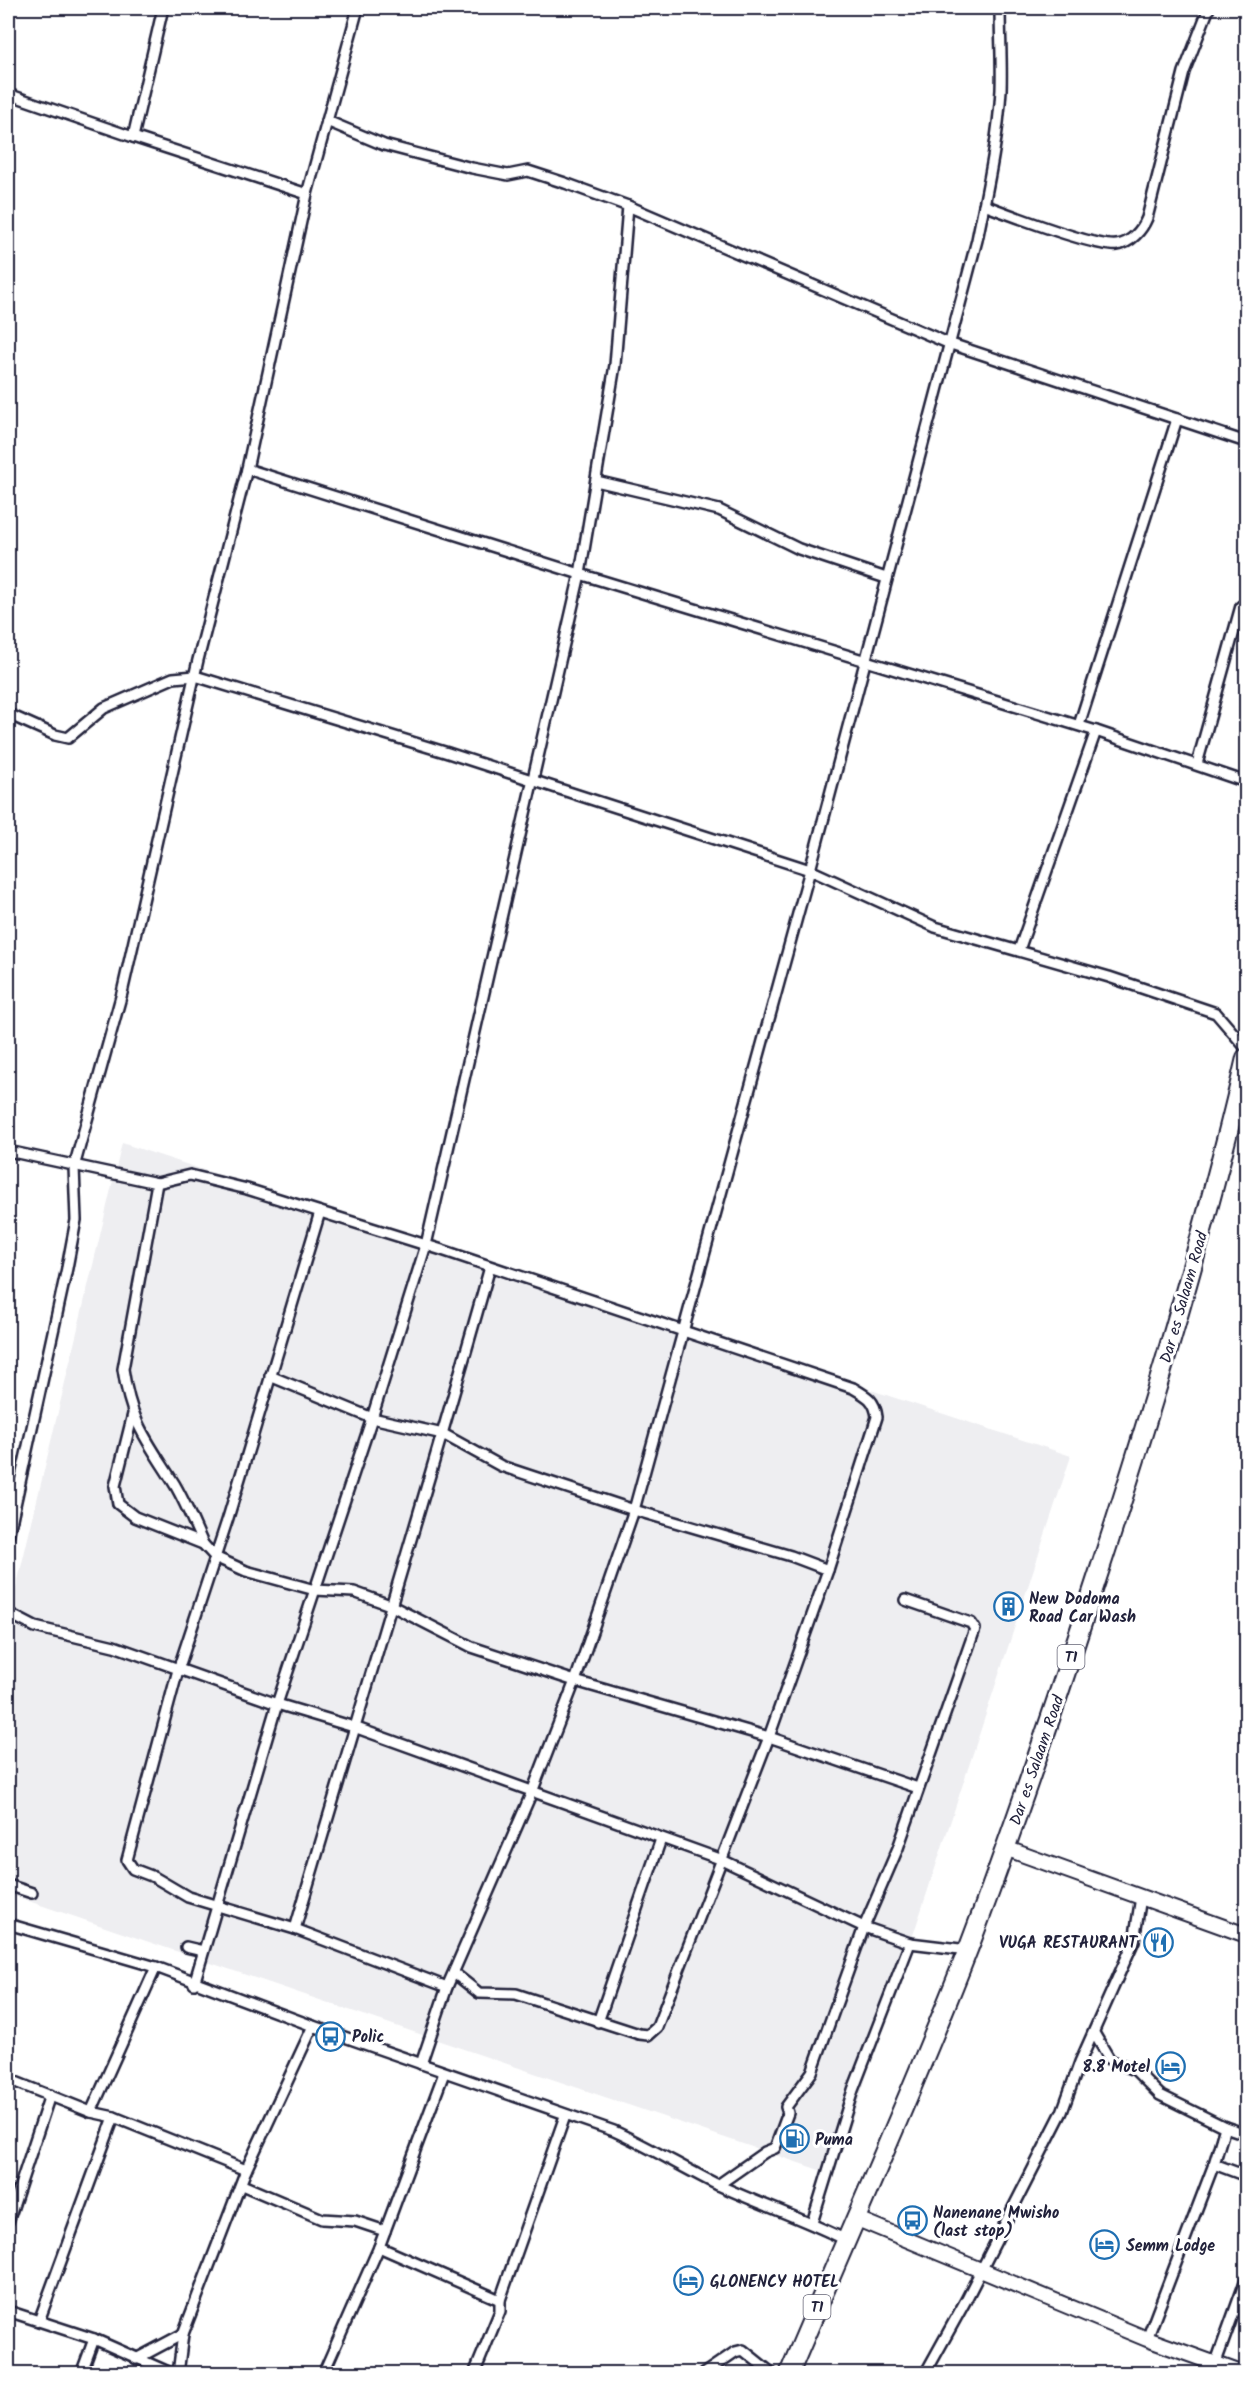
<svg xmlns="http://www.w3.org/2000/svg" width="1254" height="2381" viewBox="0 0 1254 2381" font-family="Kalam,sans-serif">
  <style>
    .built { fill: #eeeef1 }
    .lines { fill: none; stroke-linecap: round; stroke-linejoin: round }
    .street-casing { stroke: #22223b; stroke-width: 14 }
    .secondary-casing { stroke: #22223b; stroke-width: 18 }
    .highway-casing { stroke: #22223b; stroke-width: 22 }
    .street { stroke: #fff; stroke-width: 9 }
    .secondary { stroke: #fff; stroke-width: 14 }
    .highway { stroke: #fff; stroke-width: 18 }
    .labels { text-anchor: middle; stroke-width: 6; stroke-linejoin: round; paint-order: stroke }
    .shield { fill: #fff; stroke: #646476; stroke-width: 1.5 }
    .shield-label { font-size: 15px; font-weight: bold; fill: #22223b }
    .street-label { font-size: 16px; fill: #22223b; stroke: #fff }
    .poi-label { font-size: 16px; font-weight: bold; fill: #22223b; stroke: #fff; text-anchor: start }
  </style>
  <rect width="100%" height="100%" fill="#fff"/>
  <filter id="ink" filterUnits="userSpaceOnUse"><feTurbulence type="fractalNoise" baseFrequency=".0167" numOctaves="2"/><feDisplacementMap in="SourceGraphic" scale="12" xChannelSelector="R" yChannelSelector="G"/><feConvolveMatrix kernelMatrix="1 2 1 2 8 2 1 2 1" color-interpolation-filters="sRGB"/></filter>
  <g filter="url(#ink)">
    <path class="built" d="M122 1143 1071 1456 834 2175 8 1894V1622Z"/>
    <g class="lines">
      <defs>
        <g id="street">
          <path d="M8 94 133 137 163 8"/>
          <path d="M327 121 384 145 472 168 508 175 528 171 565 183 628 206 948 343 1246 442"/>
          <path d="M133 137 307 194"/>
          <path d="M984 205C1008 214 1096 248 1117 245 1131 243 1142 230 1147 218L1184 72 1209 8"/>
          <path d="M247 469 580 574 1096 731 1246 782"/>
          <path d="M596 481 719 510 799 549 886 578"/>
          <path d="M8 714 55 735 68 738 104 708 173 678 195 676 448 753 810 870 935 927 1109 977 1216 1013 1246 1048"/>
          <path d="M1079 725 1177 419"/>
          <path d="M1197 764 1241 606"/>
          <path d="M1019 950 1096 731"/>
          <path d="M8 1151 157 1183 190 1175 247 1189 442 1250 853 1388C867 1396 875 1400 877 1417L828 1570 769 1737 657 2027 648 2035 639 2034 516 1994 479 1993 454 1973"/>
          <path d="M157 1183 123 1369C131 1424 147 1440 175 1485 186 1504 194 1524 203 1544"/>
          <path d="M320 1212 228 1518 178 1670 127 1860 133 1869 154 1877 188 1897 295 1929 447 1987"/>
          <path d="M270 1376 372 1418 443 1434 501 1466 634 1510 791 1556 828 1570"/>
          <path d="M133 1414 115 1486 118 1504 135 1517 203 1544 215 1557 246 1571 315 1590 354 1592 390 1605 472 1647 575 1681 769 1737 918 1788"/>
          <path d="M8 1537 67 1268 76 1220 74 1167 122 993 198 660 247 469 307 194 358 8"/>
          <path d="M8 1613 35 1627 114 1646 277 1704 354 1727 720 1859 864 1927 910 1943 968 1950"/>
          <path d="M8 1885 32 1893"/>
          <path d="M8 1924 156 1967 313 2026 614 2131C649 2147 682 2167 716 2184 759 2204 804 2219 846 2240"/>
          <path d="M295 1929C360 1708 428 1488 490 1267"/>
          <path d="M186 1947 203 1951"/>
          <path d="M194 1984 277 1704 372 1418 426 1245 580 574 615 365 628 206"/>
          <path d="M598 2022 661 1839"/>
          <path d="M1094 2033 1110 2060 1135 2070 1160 2095 1225 2127 1246 2134"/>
          <path d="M421 2064 447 1987 532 1792 575 1681 634 1510 810 870 977 240C987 190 998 141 1001 90 1002 63 1000 35 1000 8"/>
          <path d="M8 2079 91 2112 114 2117 246 2170"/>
          <path d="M91 2112 156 1967"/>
          <path d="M1214 2164 1246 2176"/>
          <path d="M242 2185 322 2219 355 2221 385 2231"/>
          <path d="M718 2185 765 2152 775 2148 788 2113 786 2107 812 2072 864 1927 898 1848 975 1629 971 1623 905 1600"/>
          <path d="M8 2222 50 2095"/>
          <path d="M812 2223 853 2090 910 1943"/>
          <path d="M379 2247 500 2300"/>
          <path d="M8 2311 94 2339 173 2374"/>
          <path d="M39 2321 114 2117"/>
          <path d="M1147 2339 1214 2164 1225 2127"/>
          <path d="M136 2359 183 2334"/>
          <path d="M1216 2362 1246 2279"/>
          <path d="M81 2374 94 2339"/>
          <path d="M178 2374 183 2334 246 2170 313 2026"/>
          <path d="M323 2374 379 2247 444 2073"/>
          <path d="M474 2374 500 2311V2300L565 2116"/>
          <path d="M703 2374 735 2352 743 2350 773 2374"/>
          <path d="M925 2374 966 2300 1062 2112 1080 2062 1134 1941 1141 1897"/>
        </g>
        <g id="secondary">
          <path d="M1005 1848 1246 1935"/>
          <path d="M855 2218 1147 2339 1244 2374"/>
        </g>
        <path id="highway" d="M789 2374C849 2232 913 2091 969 1947 1014 1829 1054 1709 1093 1590 1151 1414 1204 1237 1246 1058"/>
      </defs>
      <use href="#street" class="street-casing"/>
      <use href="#secondary" class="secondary-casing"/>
      <use href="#highway" class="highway-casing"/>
      <use href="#street" class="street"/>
      <use href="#secondary" class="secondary"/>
      <use href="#highway" class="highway"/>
    </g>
  </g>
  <defs>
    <symbol id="building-ring" viewBox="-11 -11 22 22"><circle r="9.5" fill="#fff" stroke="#1f6fb2" stroke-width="1.5"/><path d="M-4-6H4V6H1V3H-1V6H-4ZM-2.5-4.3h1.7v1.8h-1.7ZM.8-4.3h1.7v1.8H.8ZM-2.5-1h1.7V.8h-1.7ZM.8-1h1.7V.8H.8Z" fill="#1f6fb2"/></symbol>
    <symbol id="restaurant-ring" viewBox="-11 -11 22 22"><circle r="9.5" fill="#fff" stroke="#1f6fb2" stroke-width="1.5"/><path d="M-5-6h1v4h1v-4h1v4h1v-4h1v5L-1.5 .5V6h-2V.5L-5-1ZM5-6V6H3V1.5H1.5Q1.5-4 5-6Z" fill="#1f6fb2"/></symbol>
    <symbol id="bus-ring" viewBox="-11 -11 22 22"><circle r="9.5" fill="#fff" stroke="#1f6fb2" stroke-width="1.5"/><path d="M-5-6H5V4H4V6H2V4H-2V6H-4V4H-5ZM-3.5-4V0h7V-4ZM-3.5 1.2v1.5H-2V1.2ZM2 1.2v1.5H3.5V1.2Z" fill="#1f6fb2"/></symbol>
    <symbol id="hotel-ring" viewBox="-11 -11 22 22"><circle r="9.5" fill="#fff" stroke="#1f6fb2" stroke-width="1.5"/><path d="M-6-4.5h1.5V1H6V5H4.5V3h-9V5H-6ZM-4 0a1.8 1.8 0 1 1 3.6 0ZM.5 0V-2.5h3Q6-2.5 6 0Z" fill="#1f6fb2"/></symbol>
    <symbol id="fuel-ring" viewBox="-11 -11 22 22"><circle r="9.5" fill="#fff" stroke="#1f6fb2" stroke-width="1.5"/><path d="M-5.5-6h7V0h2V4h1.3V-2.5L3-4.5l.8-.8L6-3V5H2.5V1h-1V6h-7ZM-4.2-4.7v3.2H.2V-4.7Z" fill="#1f6fb2"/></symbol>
  </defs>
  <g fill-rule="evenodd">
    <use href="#building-ring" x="992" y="1590" width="33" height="33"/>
    <use href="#restaurant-ring" x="1142" y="1926" width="33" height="33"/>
    <use href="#bus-ring" x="314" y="2020" width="33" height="33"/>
    <use href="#hotel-ring" x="1154" y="2050" width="33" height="33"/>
    <use href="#fuel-ring" x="778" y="2122" width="33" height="33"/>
    <use href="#bus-ring" x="896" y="2204" width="33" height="33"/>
    <use href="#hotel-ring" x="1088" y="2228" width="33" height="33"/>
    <use href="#hotel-ring" x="672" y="2264" width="33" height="33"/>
  </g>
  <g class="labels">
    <g class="shield">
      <rect x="1057.5" y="1645" width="27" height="24" rx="4.5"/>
      <rect x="803.5" y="2295" width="27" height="24" rx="4.5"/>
    </g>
    <g class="shield-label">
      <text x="1071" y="1662">T1</text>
      <text x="817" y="2312">T1</text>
    </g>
    <g class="street-label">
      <text transform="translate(1183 1297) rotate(-74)" y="6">Dar es Salaam Road</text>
      <text transform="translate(1036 1760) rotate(-71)" y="6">Dar es Salaam Road</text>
    </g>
    <g class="poi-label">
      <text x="1029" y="1604">New Dodoma<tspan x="1029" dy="18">Road Car Wash</tspan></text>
      <text x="1137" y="1948" text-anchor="end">VUGA RESTAURANT</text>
      <text x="352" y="2042">Polic</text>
      <text x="1150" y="2072" text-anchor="end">8.8 Motel</text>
      <text x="815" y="2145">Puma</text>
      <text x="933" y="2218">Nanenane Mwisho<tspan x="933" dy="18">(last stop)</tspan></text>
      <text x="1126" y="2251">Semm Lodge</text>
      <text x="710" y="2287">GLONENCY HOTEL</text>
    </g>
  </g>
  <rect width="1254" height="2381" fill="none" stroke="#fff" stroke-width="30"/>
  <rect x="15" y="15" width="1224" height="2351" fill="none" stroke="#22223b" stroke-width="2" filter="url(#ink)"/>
</svg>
